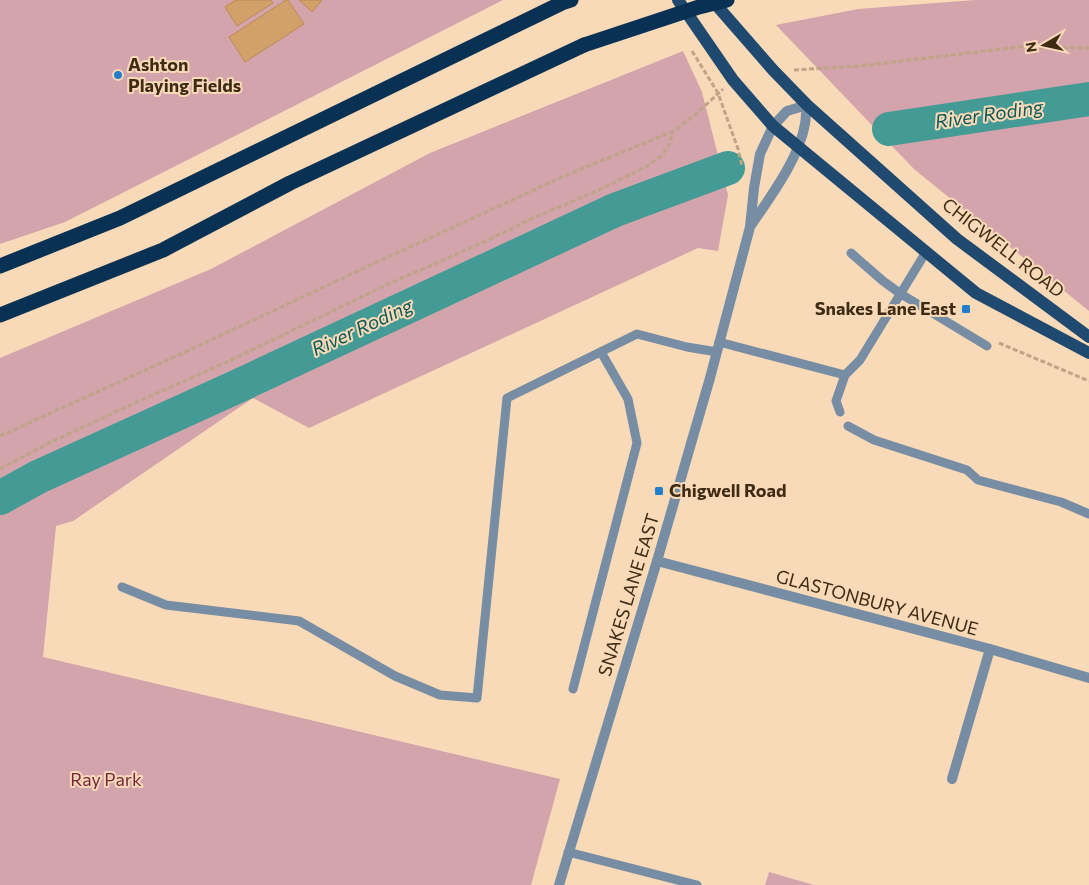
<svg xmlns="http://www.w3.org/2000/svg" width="1089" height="885" viewBox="0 0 1089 885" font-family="Commissioner,sans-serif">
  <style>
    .green { fill: #d3a4ab }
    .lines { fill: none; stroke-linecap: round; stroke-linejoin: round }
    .river { stroke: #449b95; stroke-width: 34 }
    .building { fill: #d2a16a; stroke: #ba8a53 }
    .path { stroke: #bfa486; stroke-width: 3; stroke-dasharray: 5 2.5; stroke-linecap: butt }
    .service { stroke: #778da3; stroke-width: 9 }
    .minor { stroke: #778da3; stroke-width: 10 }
    .tertiary { stroke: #778da3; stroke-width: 10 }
    .primary { stroke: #20496f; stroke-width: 12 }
    .motorway { stroke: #093153; stroke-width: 15 }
    .motorway-bridge { stroke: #093153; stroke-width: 15 }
    .poi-dot { fill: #227ecb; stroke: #f8d9b8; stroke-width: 2 }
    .labels { text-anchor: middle; stroke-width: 4; stroke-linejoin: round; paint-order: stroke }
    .poi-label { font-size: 18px; font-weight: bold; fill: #3f2b14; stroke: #f8d9b8; text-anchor: start }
    .street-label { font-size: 18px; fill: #3f2b14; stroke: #f8d9b8 }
    .park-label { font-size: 18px; fill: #77263a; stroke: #f8d9b8 }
    .water-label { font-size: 19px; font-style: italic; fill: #0c5854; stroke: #f8d9b8 }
  </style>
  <rect width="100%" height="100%" fill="#f8d9b8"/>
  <g class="green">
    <path d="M0 0H503L65 222 0 244Z"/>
    <path d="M975 0H1089V311L914 169 776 25 858 9Z"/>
    <path d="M683 51 702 92 728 195 718 251 698 248 309 428 253 398 73 521 56 526 43 657 560 779 531 885H0V358L211 269 430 153Z"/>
    <path d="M769 872 814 885H765Z"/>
  </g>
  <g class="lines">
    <g class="river">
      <path d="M889 129 1089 99"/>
      <path d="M0 498 38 477 236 387 615 210 728 168"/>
    </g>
  </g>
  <g class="building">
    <path d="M236 0H271L273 3 237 26 225 7Z"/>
    <path d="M286 0H288L304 24 245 62 229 37Z"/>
    <path d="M299 0H322L312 12Z"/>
  </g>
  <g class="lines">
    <g class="path">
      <path d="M692 51 718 93 738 149 742 166"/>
      <path d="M794 70 860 66 1019 47 1089 48"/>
      <path d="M999 343 1089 381"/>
      <path d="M0 436 183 353 373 264 562 177 674 131 696 114 723 89"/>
      <path d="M0 469 51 442 128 406 227 362 382 287 484 242 533 218 599 190 647 166 660 157 668 147 673 132"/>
    </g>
    <g class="service">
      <path d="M851 253 883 281 901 294 987 346"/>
      <path d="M719 342 845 375"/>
      <path d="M840 412 836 401 845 375 860 360 926 252"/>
      <path d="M848 426 874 440 967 470 978 480 1061 502 1089 514"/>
      <path d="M122 587 166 605 299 621 395 676 440 695 477 698 507 398 637 334 687 347 717 352"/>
      <path d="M573 689 637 443 628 399 601 352"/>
      <path d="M568 852 697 885"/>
    </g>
    <g class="minor">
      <path d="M657 561 990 649 1089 678"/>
      <path d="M952 779 990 649"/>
    </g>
    <path class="tertiary" d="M559 885 657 561 710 378 750 227 754 188 760 154 773 126 787 111 807 105C806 111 806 118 805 124 799 159 770 197 750 227"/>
    <g class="primary">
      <path d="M678 0 733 80 773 126 976 293 1089 353"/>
      <path d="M712 0 773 70 807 105 957 239 1089 337"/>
    </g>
    <g class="motorway">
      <path d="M0 266 120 218 562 3 571 0"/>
      <path d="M0 315 163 250 290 183 584 45"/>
    </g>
    <path class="motorway-bridge" d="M584 45 699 7 727 0"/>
  </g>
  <g class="poi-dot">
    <circle cx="118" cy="75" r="5"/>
    <rect x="961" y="304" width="10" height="10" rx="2.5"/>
    <rect x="654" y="486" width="10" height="10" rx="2.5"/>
  </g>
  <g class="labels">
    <g class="poi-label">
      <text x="128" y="71">Ashton<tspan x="128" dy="21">Playing Fields</tspan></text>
      <text x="956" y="315" text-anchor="end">Snakes Lane East</text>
      <text x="669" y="497">Chigwell Road</text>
    </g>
    <g class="street-label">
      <text transform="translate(1003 248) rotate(38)" y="6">CHIGWELL ROAD</text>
      <text transform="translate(629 595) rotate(-73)" y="6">SNAKES LANE EAST</text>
      <text transform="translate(877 603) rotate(15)" y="6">GLASTONBURY AVENUE</text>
    </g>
    <g class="park-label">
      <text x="106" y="786">Ray Park</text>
    </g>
    <g class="water-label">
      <text transform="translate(989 114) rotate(-8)" y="7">River Roding</text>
      <text transform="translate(362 327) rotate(-25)" y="7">River Roding</text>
    </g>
  </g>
  <g transform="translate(1044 45) rotate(261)" stroke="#f8d9b8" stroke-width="4" paint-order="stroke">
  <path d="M0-4L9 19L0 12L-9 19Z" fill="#3f2b14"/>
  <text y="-8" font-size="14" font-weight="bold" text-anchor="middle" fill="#3f2b14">N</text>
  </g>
</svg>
